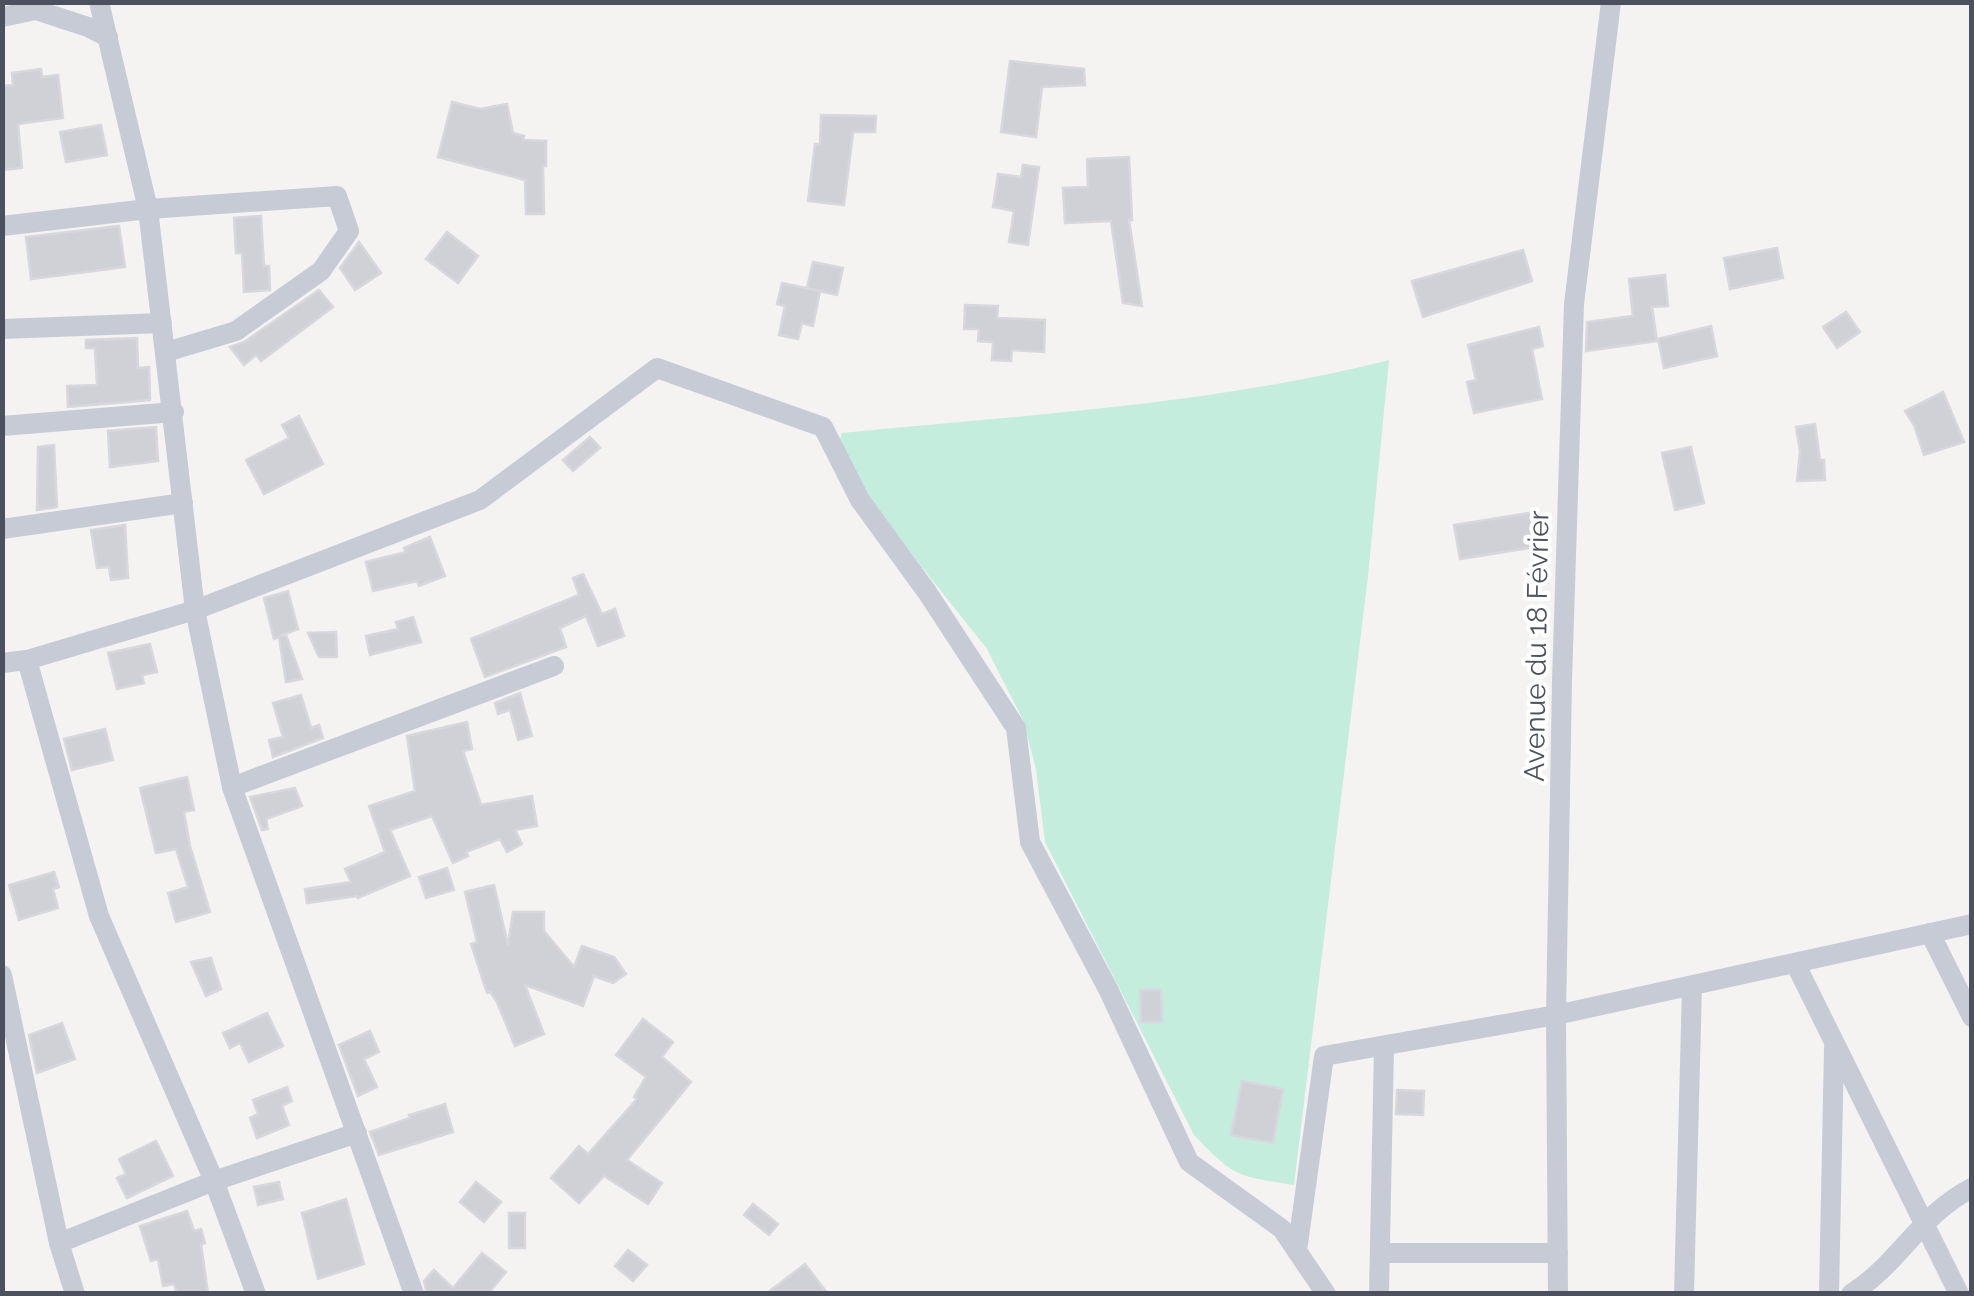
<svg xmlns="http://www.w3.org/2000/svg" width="1974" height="1296" viewBox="0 0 1974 1296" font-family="Raleway,sans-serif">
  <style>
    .green { fill: #c5edde }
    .building { fill: #d0d1d6; stroke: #d7d7dd; stroke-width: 2.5 }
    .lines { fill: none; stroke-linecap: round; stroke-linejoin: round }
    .minor { stroke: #c7cbd5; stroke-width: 20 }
    .labels { text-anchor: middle; stroke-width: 8; stroke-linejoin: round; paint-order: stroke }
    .street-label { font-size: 28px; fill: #4b515e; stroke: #fff }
  </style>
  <rect width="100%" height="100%" fill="#f4f3f2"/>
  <path class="green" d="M1389 360 1368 576 1294 1185C1237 1176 1235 1178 1194 1135L1045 842 1036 769 1023 720 987 649 879 513 839 442 842 433C1025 415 1211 405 1389 360Z"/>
  <g class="building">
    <path d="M1010 61 1084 69 1085 85 1042 87 1036 137 1001 132Z"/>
    <path d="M41 69 42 77 58 75 63 118 18 124 22 168 2 170V86L13 85 12 73Z"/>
    <path d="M452 102 480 109 507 104 513 133 524 136 523 140 546 141V166H543L544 214H526L525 180 438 157Z"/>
    <path d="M821 115 876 116 875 132H853L844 205 808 201 815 144H820Z"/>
    <path d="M101 125 107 155 66 162 60 132Z"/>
    <path d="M1129 157 1132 220H1129L1142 306 1123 303 1111 221 1065 223 1063 188 1088 187 1087 159Z"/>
    <path d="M1023 165 1039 167 1028 245 1009 242 1014 211 993 207 998 174 1021 177Z"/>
    <path d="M261 216 264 266H269L270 290 244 292 242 253H236L234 218Z"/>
    <path d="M119 226 125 267 31 279 26 237Z"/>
    <path d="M447 232 478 256 458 283 426 259Z"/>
    <path d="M359 242 381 273 355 290 340 268Z"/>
    <path d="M1777 248 1783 278 1730 289 1724 258Z"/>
    <path d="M1523 250 1532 281 1423 317 1412 281Z"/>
    <path d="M813 262 843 268 837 295 807 288Z"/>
    <path d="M1665 275 1668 306 1652 307 1657 341 1586 351 1587 322 1633 316 1629 279Z"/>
    <path d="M782 283 820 291 813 326 802 323 798 339 779 335 785 306 777 304Z"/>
    <path d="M319 290 333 307 261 361 256 355 244 365 230 347 244 342Z"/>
    <path d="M965 305 998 306 997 318 1045 320 1044 352 1012 350 1011 361 992 360 993 342 978 341 979 329H964Z"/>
    <path d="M1846 312 1860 332 1837 348 1823 327Z"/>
    <path d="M1711 326 1717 356 1664 368 1658 339Z"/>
    <path d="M1539 327 1543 346 1532 349 1542 399 1474 413 1467 382 1476 380 1468 345Z"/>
    <path d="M137 338 138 368 149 367 150 400 68 407 67 386 97 385 95 348H86V340Z"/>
    <path d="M1943 392 1964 442 1924 455 1914 425 1905 411Z"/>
    <path d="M299 416 323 464 264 494 246 460 289 438 282 425Z"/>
    <path d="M1815 424 1820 460H1824L1825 480 1797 481 1800 451 1796 427Z"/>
    <path d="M156 427 158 461 110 467 108 431Z"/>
    <path d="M590 437 600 448 573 471 563 460Z"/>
    <path d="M54 445 57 507 37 510 38 447Z"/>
    <path d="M1691 447 1704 503 1675 510 1662 453Z"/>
    <path d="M1535 512 1541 546 1460 559 1454 525Z"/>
    <path d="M125 525 128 578 111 580 109 567 97 568 91 530Z"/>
    <path d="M430 537 445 576 419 586 417 581 373 591 366 562 406 552 404 548Z"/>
    <path d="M583 574 602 614 615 609 624 636 598 646 586 616 560 628 566 647 485 677 471 639 579 595 573 578Z"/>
    <path d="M288 591 298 629 280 636 286 635 302 679 286 682 279 637 274 639 264 598Z"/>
    <path d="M413 617 421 642 370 655 366 636 398 629 396 622Z"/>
    <path d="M336 632 337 657H319L308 633Z"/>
    <path d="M150 644 157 672 142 675 144 683 117 689 108 653Z"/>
    <path d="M520 693 532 736 518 740 510 710 498 714 495 703Z"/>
    <path d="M301 695 311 728 319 725 323 738 273 757 269 740 283 737 273 703Z"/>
    <path d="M467 722 472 749 463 751 481 805 532 796 537 826 515 830 522 844 507 852 500 839 466 852 468 856 453 863 432 816 390 830 410 876 358 898 357 896 307 903 305 889 351 882 345 869 385 852 369 806 415 791 407 736Z"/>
    <path d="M105 729 113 760 72 770 64 739Z"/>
    <path d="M187 777 194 810 184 812 190 846 210 912 176 922 168 893 188 887 176 849 156 853 140 788Z"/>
    <path d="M295 788 302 806 266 819 268 829 262 830 250 797Z"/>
    <path d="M447 868 454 890 426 898 419 877Z"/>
    <path d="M54 872 59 887 53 889 58 908 19 920 9 885Z"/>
    <path d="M494 885 508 945 513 912H544V931L574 967 582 946 614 957 626 974 613 983 594 976 583 1006 525 985 544 1034 515 1046 497 1002 490 992 487 993 471 944 477 942 465 892Z"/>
    <path d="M211 958 221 989 206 996 191 962Z"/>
    <path d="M1140 990H1161L1162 1022H1141Z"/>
    <path d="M267 1013 283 1046 249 1062 240 1043 230 1048 223 1033Z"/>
    <path d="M643 1019 673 1042 662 1057 691 1082 627 1160 662 1183 648 1204 604 1176 579 1203 551 1178 579 1146 588 1154 637 1099 634 1097 646 1077 616 1055Z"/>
    <path d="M62 1023 75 1059 37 1073 29 1035Z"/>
    <path d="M370 1031 379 1052 364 1059 377 1087 358 1096 339 1045Z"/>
    <path d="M1242 1081 1283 1089 1273 1143 1231 1135Z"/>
    <path d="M287 1087 292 1101 282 1106 289 1125 257 1138 250 1118 258 1114 253 1100Z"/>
    <path d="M1397 1090 1424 1091 1423 1115 1396 1114Z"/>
    <path d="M445 1104 453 1132 379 1155 370 1132 410 1118 409 1115Z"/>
    <path d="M156 1141 173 1176 127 1198 117 1178 126 1174 119 1159Z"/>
    <path d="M279 1182 283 1199 258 1205 254 1187Z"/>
    <path d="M476 1182 501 1202 484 1222 460 1202Z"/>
    <path d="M346 1199 364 1264 318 1279 302 1213Z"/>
    <path d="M753 1204 778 1224 769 1235 744 1215Z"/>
    <path d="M187 1211 194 1231 201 1229 205 1243 201 1244 208 1294H177L174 1284 163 1286 158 1259 151 1261 140 1226Z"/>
    <rect x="509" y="1213" width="16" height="35"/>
    <path d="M628 1250 647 1265 633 1281 615 1266Z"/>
    <path d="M482 1253 506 1272 488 1294H427L424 1281 434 1270 453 1288Z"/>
    <path d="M805 1264 828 1294H766Z"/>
  </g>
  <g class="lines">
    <g class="minor">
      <path d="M99 2 148 209 195 610 232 787 414 1294"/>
      <path d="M2 17 36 10 88 27 108 37"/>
      <path d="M2 226 148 209 337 196 349 231 321 271 236 331 166 352"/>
      <path d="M2 329 162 323"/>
      <path d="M2 426 174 412"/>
      <path d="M2 529 183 503"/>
      <path d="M27 660 99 916 214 1181 256 1294"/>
      <path d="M2 663 27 660 195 610 480 500 657 368 823 427 860 500 927 592 1016 728 1030 842 1108 989 1189 1162 1282 1229 1326 1294"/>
      <path d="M232 787 554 666"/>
      <path d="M1930 933 1972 1017"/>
      <path d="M1795 963 1959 1294"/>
      <path d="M2 975 59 1243 75 1294"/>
      <path d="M59 1243 214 1181 357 1133"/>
      <path d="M1297 1251 1324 1056 1556 1015 1972 924"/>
      <path d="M1380 1253H1558"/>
      <path d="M1379 1294 1384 1047"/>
      <path d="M1558 1294 1556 1015 1562 681 1574 304 1611 2"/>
      <path d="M1684 1294 1692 986"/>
      <path d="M1829 1294 1834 1048"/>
      <path d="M1851 1294C1900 1263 1919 1215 1972 1188"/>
    </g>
  </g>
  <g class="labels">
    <g class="street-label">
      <text transform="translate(1536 646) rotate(-89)" y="10">Avenue du 18 Février</text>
    </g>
  </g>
  <rect width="1974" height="1296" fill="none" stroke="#4b515e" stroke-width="10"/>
</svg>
